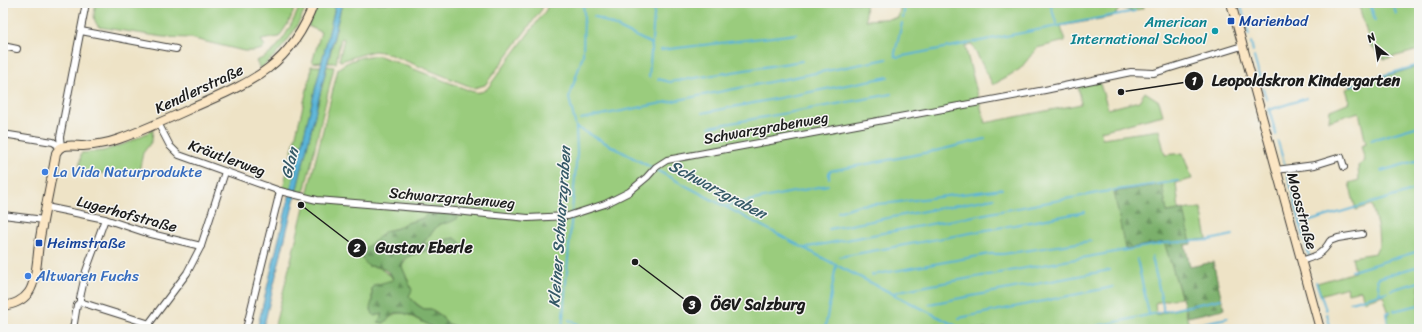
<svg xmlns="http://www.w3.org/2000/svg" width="1422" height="332" viewBox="0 0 1422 332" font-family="Sriracha,sans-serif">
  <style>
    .green { fill: #9acc7d; stroke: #5b744c }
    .forest { fill: url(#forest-firs); stroke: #4c6644 }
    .water { fill: #5ab4d8; stroke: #3b687a }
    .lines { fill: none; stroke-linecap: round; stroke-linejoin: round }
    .stream { stroke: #5ab4d8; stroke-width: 2 }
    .street-casing { stroke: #3c3a36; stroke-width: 8 }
    .secondary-casing { stroke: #3c3a36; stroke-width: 10 }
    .street { stroke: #fff; stroke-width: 6 }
    .secondary { stroke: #fbe6c4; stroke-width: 8 }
    .transit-dot { fill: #1a4fb4; stroke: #f6f6f2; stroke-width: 1.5 }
    .culture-dot { fill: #0f9aa8; stroke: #f6f6f2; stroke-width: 1.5 }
    .shop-dot { fill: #3f7fe0; stroke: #f6f6f2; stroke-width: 1.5 }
    .labels { text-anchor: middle; stroke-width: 3; stroke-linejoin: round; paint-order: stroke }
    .transit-label { font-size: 15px; fill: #164399; stroke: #f6f6f2; text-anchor: start }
    .culture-label { font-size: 15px; fill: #0d838f; stroke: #f6f6f2; text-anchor: end }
    .street-label { font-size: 15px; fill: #1c1c1c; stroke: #f6f6f2 }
    .shop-label { font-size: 15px; fill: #366cbe; stroke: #f6f6f2; text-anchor: start }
    .water-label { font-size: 16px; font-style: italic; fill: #355967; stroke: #f6f6f2 }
    .leader { fill: none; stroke: #1c1c1c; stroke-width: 1.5 }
    .callout-dot { fill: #1c1c1c; stroke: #f6f6f2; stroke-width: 1.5 }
    .mark-label { font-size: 12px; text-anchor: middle; font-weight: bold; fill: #fff }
    .callout-label { font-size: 16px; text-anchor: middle; font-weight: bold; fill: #1c1c1c; stroke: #f6f6f2; stroke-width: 3; stroke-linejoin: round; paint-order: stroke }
  </style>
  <defs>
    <pattern id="forest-firs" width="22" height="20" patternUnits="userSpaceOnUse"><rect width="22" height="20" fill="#7bb06c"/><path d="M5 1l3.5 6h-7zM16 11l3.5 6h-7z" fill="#648e58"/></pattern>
  </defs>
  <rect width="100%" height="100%" fill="#f6f6f2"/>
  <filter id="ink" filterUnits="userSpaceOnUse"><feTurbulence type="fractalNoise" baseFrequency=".025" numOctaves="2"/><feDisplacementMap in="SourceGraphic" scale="8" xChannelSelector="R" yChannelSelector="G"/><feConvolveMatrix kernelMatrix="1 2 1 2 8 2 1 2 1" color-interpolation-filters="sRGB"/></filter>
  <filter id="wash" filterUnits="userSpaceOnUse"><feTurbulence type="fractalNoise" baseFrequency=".012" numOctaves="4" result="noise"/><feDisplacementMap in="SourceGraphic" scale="16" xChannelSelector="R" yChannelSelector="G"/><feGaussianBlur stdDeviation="0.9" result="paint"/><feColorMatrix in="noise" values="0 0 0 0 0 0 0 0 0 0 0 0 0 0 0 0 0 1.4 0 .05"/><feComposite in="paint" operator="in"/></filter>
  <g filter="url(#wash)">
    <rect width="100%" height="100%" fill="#eee3c6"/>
    <g class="green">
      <path d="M96 3H297L289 22 279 37 261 40 265 46 262 49 254 51H244L190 38 163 37 99 27C92 20 94 12 96 3Z"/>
      <path d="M301 3H308C296 31 284 49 260 69L256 61C261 59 267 56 272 52 285 39 294 20 301 3Z"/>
      <path d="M318 3H336L322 62 312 63 321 32 308 26Z"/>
      <path d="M342 3H542V9L485 85 474 88 386 53 375 51 370 52 341 61 339 60 344 39 341 38 336 63H328Z"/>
      <path d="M548 3H865L866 20 898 18 901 3H1143L1144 8 1133 11 1121 8 1112 17 1061 26 1065 41 1037 48 1020 69 993 85 972 45 965 46 985 123 1081 104 1078 85 1099 81 1108 109 1139 101 1145 92 1159 101 1163 115 1101 131 1102 138 1159 130 1165 155 1183 153 1192 179 1176 183 1179 210 1201 208 1207 239 1166 244 1181 297 1155 303 1156 315 1184 307 1190 329H460L449 324 438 313 431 309H424L417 304 409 296 408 280 402 267C406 248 437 249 453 250L454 238 426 244 424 242 439 224 446 223 452 214 431 213 423 218 404 224 398 228 385 231 375 241 364 249 368 266 378 267 391 276 393 280 372 288V301L383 314 378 322 384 323C396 311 401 310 416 319 422 322 430 325 436 329H274L338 69C347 60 368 54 380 56L471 91C477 93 481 93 487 89L546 10Z"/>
      <path d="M1358 3H1419V50L1385 59C1379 56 1378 50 1371 47Z"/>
      <path d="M311 66H321L291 191 284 190 283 188 311 73Z"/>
      <path d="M327 66 334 67 305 189 303 193 296 192Z"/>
      <path d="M1419 66V326L1405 329H1389L1386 315 1389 314 1383 295 1364 301 1361 290 1348 293 1347 287 1320 295 1317 283 1355 272 1352 257 1375 253 1379 245 1378 230 1372 205 1356 210 1349 183 1359 180 1358 166 1365 161 1361 146 1366 144 1359 112 1329 121 1330 110 1350 102 1346 89Z"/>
      <path d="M153 130 152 141 143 153 138 176 79 171 81 153 103 151 127 143Z"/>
    </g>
    <g class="forest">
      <path d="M1162 184 1167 212 1184 209 1191 244 1185 245 1190 267 1213 262 1224 309 1188 317 1164 242 1125 249 1114 192Z"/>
      <path d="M431 213 452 214 458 217C453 223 446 223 439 224L424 242 426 244 454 238 458 240 462 245 453 250 432 249 411 255 404 259 402 267 412 290 409 296 417 305 424 309H431L438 314 449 324 460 329H436L410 315 403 313H395L384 323 378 322 383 314 374 316 370 308 372 301V288L374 285 393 280C390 269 378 266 368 266L362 258 364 249 375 241 385 231 398 228 404 224 423 218 427 214Z"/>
    </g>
    <path class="water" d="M336 3H342L263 329H257Z"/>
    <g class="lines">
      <g class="stream">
        <path d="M583 3 584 13 583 55 569 98 576 127 652 168"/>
        <path d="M1050 3 1057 26"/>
        <path d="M1240 3 1249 35"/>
        <path d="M1370 3 1375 21"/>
        <path d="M1393 3 1396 14"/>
        <path d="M594 16 652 44"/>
        <path d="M903 18 905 5"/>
        <path d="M902 23 895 53V56L898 57 1135 11"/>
        <path d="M1251 42 1253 51"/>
        <path d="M661 50 797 34"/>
        <path d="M1254 57 1261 82"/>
        <path d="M649 77 655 3"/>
        <path d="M658 79 670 82 802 61"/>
        <path d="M1351 85 1419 65"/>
        <path d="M1263 89 1267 100"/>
        <path d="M1269 108 1276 135"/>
        <path d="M1269 110 1307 98"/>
        <path d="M702 113 888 77"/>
        <path d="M581 119 887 59"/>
        <path d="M709 127 892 94"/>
        <path d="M1371 140 1419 126"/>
        <path d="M1278 142 1285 166"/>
        <path d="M656 170 836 265 962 329"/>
        <path d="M1381 171 1419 160"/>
        <path d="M1287 172 1309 256"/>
        <path d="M829 178V173L830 171 935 151 985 139"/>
        <path d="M726 207 729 205 828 185"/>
        <path d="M838 212 859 205 891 203 1002 189"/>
        <path d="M1300 224 1419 189"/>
        <path d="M829 229 994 198"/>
        <path d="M806 248 808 247 1103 192 1178 181"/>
        <path d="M839 257 1085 212"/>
        <path d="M1152 257 1163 306V311"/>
        <path d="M1137 259 1149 314"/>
        <path d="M1352 271 1419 251"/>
        <path d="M872 275 990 254H1003L1091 241"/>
        <path d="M1316 282 1326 310"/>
        <path d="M1391 290 1419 282"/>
        <path d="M894 293 904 290 1165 243 1210 240 1233 235"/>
        <path d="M1380 294 1377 279 1378 278 1419 266"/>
        <path d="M1350 302 1387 292"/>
        <path d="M929 304 1110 270"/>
        <path d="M1393 311 1419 305"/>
        <path d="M1389 312 1386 313 1389 329"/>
        <path d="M1327 314 1331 329"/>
        <path d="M959 318 1113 287"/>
        <path d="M569 320 588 329"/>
        <path d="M562 329 577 153 576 127"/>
        <path d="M825 329 836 265"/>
        <path d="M1084 329 1221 299"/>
        <path d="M1174 329 1227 318"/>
        <path d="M1393 329 1419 324"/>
      </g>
    </g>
  </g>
  <g filter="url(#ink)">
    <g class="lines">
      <defs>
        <g id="street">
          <path d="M81 31 176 49"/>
          <path d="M3 46 17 49"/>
          <path d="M158 123 170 146 179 155 280 191 317 200 455 211 528 218 568 216 605 204 629 192 647 177 656 167 667 160 1045 90 1131 72 1154 73 1242 46"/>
          <path d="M3 134 53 142 61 147"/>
          <path d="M61 147 60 137 86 3"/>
          <path d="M1276 170 1315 165 1341 157 1344 167"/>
          <path d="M46 207 105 219 147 233 201 246"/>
          <path d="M3 215 44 220"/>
          <path d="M1301 261C1316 256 1322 255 1330 241L1338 238 1362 234"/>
          <path d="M80 302 150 324"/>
          <path d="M73 329 77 305 80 302V298L86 271 105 219"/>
          <path d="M145 329 187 273 201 246 225 172"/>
          <path d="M246 329 280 191"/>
        </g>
        <g id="secondary">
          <path d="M1231 3 1320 329"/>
          <path d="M3 306C14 304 23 301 29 292 37 280 37 257 39 244 44 213 51 183 56 153 58 150 59 148 62 147 68 144 77 146 83 146 96 145 108 143 119 139 144 130 168 119 192 108 249 83 291 67 314 3"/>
        </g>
      </defs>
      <use href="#street" class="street-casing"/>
      <use href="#secondary" class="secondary-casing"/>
      <use href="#street" class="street"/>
      <use href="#secondary" class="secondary"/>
    </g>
  </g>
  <g class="transit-dot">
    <rect x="1227" y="17" width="8" height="8" rx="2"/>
    <rect x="35" y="239" width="8" height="8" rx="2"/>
  </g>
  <circle class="culture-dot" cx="1215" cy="31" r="4"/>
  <g class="shop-dot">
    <circle cx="45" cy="172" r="4"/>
    <circle cx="28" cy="276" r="4"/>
  </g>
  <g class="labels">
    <g class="transit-label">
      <text x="1239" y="26">Marienbad</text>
      <text x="47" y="248">Heimstraße</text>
    </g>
    <g class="culture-label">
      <text x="1207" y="27">American<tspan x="1207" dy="17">International School</tspan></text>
    </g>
    <g class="street-label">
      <text transform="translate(199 89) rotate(-25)" y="5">Kendlerstraße</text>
      <text transform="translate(766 128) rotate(-10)" y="5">Schwarzgrabenweg</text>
      <text transform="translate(227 158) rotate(20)" y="5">Kräutlerweg</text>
      <text transform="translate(452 198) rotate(5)" y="5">Schwarzgrabenweg</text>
      <text transform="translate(1302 211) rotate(75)" y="5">Moosstraße</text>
      <text transform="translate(127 214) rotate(15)" y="5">Lugerhofstraße</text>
    </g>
    <g class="shop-label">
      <text x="53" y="177">La Vida Naturprodukte</text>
      <text x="36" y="281">Altwaren Fuchs</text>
    </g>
    <g class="water-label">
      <text transform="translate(289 163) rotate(-76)" y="6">Glan</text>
      <text transform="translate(718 189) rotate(28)" y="6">Schwarzgraben</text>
      <text transform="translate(559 227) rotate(-86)" y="6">Kleiner Schwarzgraben</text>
    </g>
  </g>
  <path class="leader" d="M1121 92L1194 81M301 205L357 248M635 262L692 305"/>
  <g class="callout-dot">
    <circle cx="1121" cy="92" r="4"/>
    <circle cx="301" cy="205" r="4"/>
    <circle cx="635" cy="262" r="4"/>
    <circle cx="1194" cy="81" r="10"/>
    <circle cx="357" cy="248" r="10"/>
    <circle cx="692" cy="305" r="10"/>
  </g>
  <g class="mark-label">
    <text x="1194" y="85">1</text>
    <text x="357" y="252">2</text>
    <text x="692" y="309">3</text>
  </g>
  <g class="callout-label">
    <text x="1306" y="86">Leopoldskron Kindergarten</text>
    <text x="424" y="253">Gustav Eberle</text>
    <text x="758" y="310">ÖGV Salzburg</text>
  </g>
  <rect width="1422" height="332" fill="none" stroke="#f6f6f2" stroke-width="16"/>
  <g transform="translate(1376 46) rotate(330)" stroke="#f6f6f2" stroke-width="3" paint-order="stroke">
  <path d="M0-3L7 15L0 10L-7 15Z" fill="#1c1c1c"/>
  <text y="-6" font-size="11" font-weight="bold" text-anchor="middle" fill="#1c1c1c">N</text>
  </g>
</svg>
